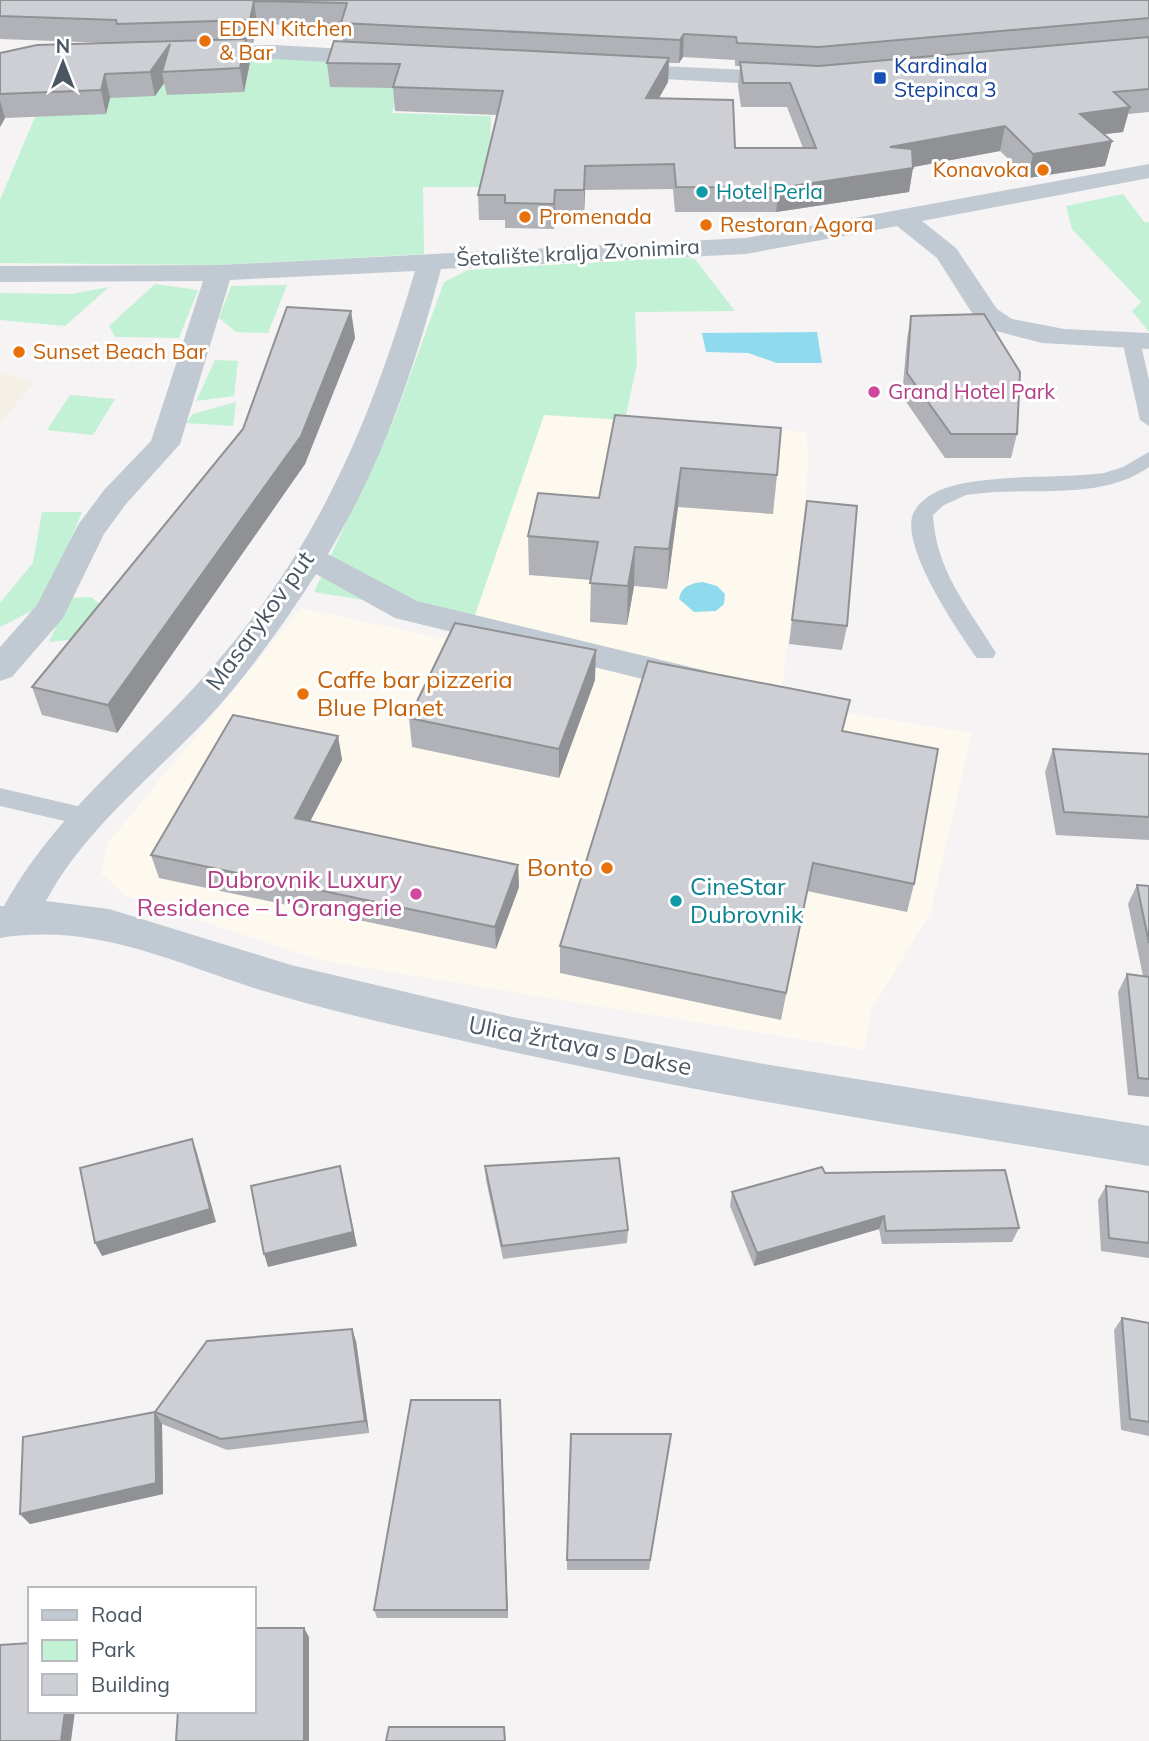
<svg xmlns="http://www.w3.org/2000/svg" width="1149" height="1741" viewBox="0 0 1149 1741" font-family="Mulish,sans-serif">
  <style>
    .commercial { fill: #fdf9ef }
    .green { fill: #c3f1d5 }
    .sand { fill: #f5f0e5 }
    .water { fill: #90daee }
    .lines { fill: none; stroke-linecap: round; stroke-linejoin: round }
    .lane { fill: #c1cad2; fill-rule: evenodd }
    .street { fill: #c1cad2; fill-rule: evenodd }
    .wall { fill: #b0b2b7; fill-rule: evenodd }
    .shaded-wall { fill: #909195 }
    .building { fill: #cdcfd5; stroke: #909195; stroke-width: 2 }
    .food-dot { fill: #e8710a; stroke: #fff; stroke-width: 2.5 }
    .transit-dot { fill: #1a4fb4; stroke: #fff; stroke-width: 2.5 }
    .culture-dot { fill: #0f9aa8; stroke: #fff; stroke-width: 2.5 }
    .hotel-dot { fill: #d1479c; stroke: #fff; stroke-width: 2.5 }
    .labels { text-anchor: middle; stroke-width: 6; stroke-linejoin: round; paint-order: stroke }
    .far-food-label { font-size: 21px; fill: #c56008; stroke: #fff; text-anchor: start }
    .far-transit-label { font-size: 21px; fill: #164399; stroke: #fff; text-anchor: start }
    .far-culture-label { font-size: 21px; fill: #0d838f; stroke: #fff; text-anchor: start }
    .far-street-label { font-size: 21px; fill: #4a5661; stroke: #fff }
    .far-hotel-label { font-size: 21px; fill: #b23c85; stroke: #fff; text-anchor: start }
    .street-label { font-size: 24px; fill: #4a5661; stroke: #fff }
    .food-label { font-size: 24px; fill: #c56008; stroke: #fff; text-anchor: start }
    .hotel-label { font-size: 24px; fill: #b23c85; stroke: #fff; text-anchor: end }
    .culture-label { font-size: 24px; fill: #0d838f; stroke: #fff; text-anchor: start }
  </style>
  <rect width="100%" height="100%" fill="#f5f3f3"/>
  <path class="commercial" d="M544 415 807 432 808 463 803 525 780 702 972 733 930 914 872 1008 864 1050 319 960 125 896 101 873 108 843 301 608 465 643Z"/>
  <g class="green">
    <path d="M273 56 406 62 392 113 491 116 489 187H423L424 254 217 265 0 263V200L48 86 140 58Z"/>
    <path d="M1123 194 1145 223 1149 222V332L1132 311 1141 302 1072 229 1066 206Z"/>
    <path d="M685 257 695 259 735 311 635 312 637 364 625 420 544 415 474 618 314 592 395 417 444 282 468 270Z"/>
    <path d="M155 284 198 290 179 338 115 337 109 326Z"/>
    <path d="M287 285 268 333 236 332 219 318 231 286Z"/>
    <path d="M109 287 65 326 0 320V293L72 294Z"/>
    <path d="M215 360 238 361 234 396 196 401Z"/>
    <path d="M70 395 115 399 93 435 47 430Z"/>
    <path d="M236 402 233 426 186 423 193 414Z"/>
    <path d="M42 512H82L43 605 0 627V603L33 563Z"/>
    <path d="M91 597 105 608 77 639 49 642 68 598Z"/>
  </g>
  <path class="sand" d="M0 372 35 382 0 423Z"/>
  <g class="water">
    <path d="M817 332 822 363H777L748 353 706 352 702 333Z"/>
    <path d="M703 582 717 586 725 594 724 604 716 611 694 612 679 599C681 586 692 583 703 582Z"/>
  </g>
  <g class="lines">
    <g class="lane">
      <path d="M1131 335 1140 340 1149 380V426L1140 420 1122 340Z"/>
      <path d="M1149 452V467C1099 503 1024 485 966 495L944 505 933 515C936 571 968 607 996 653L993 658H977C959 633 895 540 915 510 929 488 963 482 987 480 1026 475 1065 478 1104 473L1123 467Z"/>
      <path d="M0 788 86 808 94 811 98 817 94 823 86 826 0 806Z"/>
    </g>
    <g class="street">
      <path d="M274 45 383 51 394 58 383 65 274 59 194 61 183 54 194 47Z"/>
      <path d="M617 64 791 72 802 79 791 86 609 76 606 71 609 66Z"/>
      <path d="M1149 164V178L922 221 956 248 997 309 1012 319 1064 329 1149 333V349L1042 343 992 330 977 321 937 258 897 226 746 254 441 269C414 370 382 464 328 554L417 601 707 671 712 680 707 689 695 692 395 618 316 574C283 625 248 675 207 719 152 777 84 830 46 901L109 909 291 965 512 1017 770 1065 1149 1126V1166C914 1127 678 1091 446 1037 383 1023 319 1008 257 989 169 961 95 923 0 938V906H4C57 810 139 751 209 671 317 549 369 426 415 271L230 280 180 444 126 504 104 534 63 618 12 677 0 681V647L37 605 78 525 104 490 151 441 203 281 0 282V266L219 265 746 238Z"/>
    </g>
  </g>
  <g class="wall">
    <path d="M0 0H1149V112L1128 114 1123 132 1103 134 1112 141 1105 166 1028 178 1000 151 913 167 909 192 776 212H675L673 189 585 190 584 215H555L554 229 505 228V220H479L478 195 497 115 395 111 393 88 330 87 327 63 343 42 341 26 257 24 253 43H247L250 62 244 92 167 95 164 83 155 96 110 98 106 114 5 118 0 127V53L109 43 0 39ZM683 57 735 60V66H740L738 86 741 107H787L803 148H735L659 98 668 82 669 63H679Z"/>
    <path d="M351 311 355 338 305 464 117 733 42 715 32 687Z"/>
    <path d="M911 316 1017 434 1011 458H945L902 396 907 339Z"/>
    <path d="M615 415 777 475 773 514 678 507 667 589 634 586 627 625 590 622 591 580 529 575 528 536 599 498Z"/>
    <path d="M807 501 847 626 842 650 789 644Z"/>
    <path d="M595 680 559 778 412 747 409 718Z"/>
    <path d="M844 731 914 884 907 912 807 891 781 1020 560 973V946Z"/>
    <path d="M338 736 342 760 310 821 518 865 519 887 496 949 159 878 151 855Z"/>
    <path d="M1053 749 1149 754V840L1056 835 1045 772Z"/>
    <path d="M1137 885 1149 886V1097L1128 1095 1118 992 1127 974 1143 976 1128 904Z"/>
    <path d="M485 1166 628 1230 627 1243 503 1259 486 1180Z"/>
    <path d="M1106 1186 1149 1192V1258L1101 1251 1098 1200Z"/>
    <path d="M732 1192 1019 1228 1012 1242 882 1244 879 1229 754 1266 730 1206Z"/>
    <path d="M1122 1318 1149 1323V1436L1121 1430 1114 1330Z"/>
    <path d="M356 1341 369 1433 227 1450 162 1424 163 1494 30 1524 20 1514 155 1412Z"/>
    <path d="M500 1400 508 1618H377L374 1610Z"/>
    <path d="M671 1434 649 1570H567V1560Z"/>
  </g>
  <g class="shaded-wall">
    <path d="M254 1 257 24 253 43 250 20Z"/>
    <path d="M684 34 683 57 679 63 680 40Z"/>
    <path d="M246 39 250 62 244 92 240 68Z"/>
    <path d="M170 44 162 72 164 83 155 96 150 72Z"/>
    <path d="M669 58 668 82 645 122 646 98Z"/>
    <path d="M105 74 110 98 106 114 101 90Z"/>
    <path d="M0 100 5 118 0 127Z"/>
    <path d="M1130 107 1123 132 1073 138 1080 114Z"/>
    <path d="M1005 126 1000 151 886 172 890 147Z"/>
    <path d="M1112 141 1105 166 1028 178 1033 154Z"/>
    <path d="M585 166V190L584 215V190Z"/>
    <path d="M913 168 909 192 776 212 779 188Z"/>
    <path d="M555 190V215L554 229V204Z"/>
    <path d="M351 311 355 338 305 464 117 733 108 705Z"/>
    <path d="M681 468 678 507 667 589 669 549Z"/>
    <path d="M635 547 634 586 627 625 628 586Z"/>
    <path d="M596 650 595 680 559 778V749Z"/>
    <path d="M338 736 342 760 300 841 295 818Z"/>
    <path d="M518 865 519 887 496 949 495 927Z"/>
    <path d="M192 1139 197 1153 216 1222 102 1256 95 1243Z"/>
    <path d="M340 1166 357 1246 268 1267 264 1254Z"/>
    <path d="M884 1216 879 1229 754 1266 757 1253Z"/>
    <path d="M352 1329 356 1341 369 1433 365 1421Z"/>
    <path d="M500 1400 501 1412 508 1618 507 1610Z"/>
    <path d="M155 1412 162 1424 163 1494 30 1524 20 1514Z"/>
    <path d="M304 1628 309 1637V1741H304Z"/>
    <path d="M65 1711H75L71 1741H61Z"/>
  </g>
  <g class="building">
    <path d="M0 0H1149V18L819 47 737 43 736 37 684 34 680 40 341 23 347 3 254 1 250 20 117 24 116 20 0 16Z"/>
    <path d="M1149 37V89L1114 92 1130 107 1080 114 1112 141 1033 154 1005 126 890 147 912 149 913 168 779 188 676 187 674 164 585 166 584 190H555L554 204 505 203V195H478L503 91 393 87 400 64 327 63 334 41 669 58 646 98 733 100 735 148H816L790 83H743L740 62 819 66Z"/>
    <path d="M246 39 240 68 162 72 170 44 150 72 105 74 101 90 0 94V53L37 45Z"/>
    <path d="M287 307 351 311 301 436 108 705 32 687 243 429Z"/>
    <path d="M984 314 1020 372 1017 434H951L907 373 911 316Z"/>
    <path d="M615 415 781 428 777 475 681 468 669 549 635 547 628 586 590 583 598 542 528 536 538 493 599 498Z"/>
    <path d="M807 501 857 506 847 626 792 620Z"/>
    <path d="M455 623 596 650 559 749 409 718Z"/>
    <path d="M648 661 850 700 842 731 938 749 914 884 813 863 786 993 560 946Z"/>
    <path d="M233 715 338 736 295 818 518 865 495 927 151 855Z"/>
    <path d="M1053 749 1149 754V817L1064 812Z"/>
    <path d="M1137 885 1149 886V943Z"/>
    <path d="M1127 974 1149 977V1079L1138 1078Z"/>
    <path d="M192 1139 210 1209 95 1243 80 1168Z"/>
    <path d="M619 1158 628 1230 502 1246 485 1166Z"/>
    <path d="M340 1166 353 1232 264 1254 251 1186Z"/>
    <path d="M822 1167 825 1173 1005 1170 1019 1228 886 1231 884 1216 757 1253 732 1192Z"/>
    <path d="M1106 1186 1149 1192V1243L1109 1238Z"/>
    <path d="M1122 1318 1149 1323V1422L1130 1419Z"/>
    <path d="M352 1329 365 1421 221 1439 155 1412 207 1341Z"/>
    <path d="M411 1400H500L507 1610H374Z"/>
    <path d="M155 1412 156 1483 20 1514 23 1437Z"/>
    <path d="M571 1434H671L650 1560H567Z"/>
    <path d="M254 1628H304V1741H176L178 1711H254Z"/>
    <path d="M30 1643V1711H65L61 1741H0V1645Z"/>
    <path d="M389 1727H504L505 1741H386Z"/>
  </g>
  <g class="food-dot">
    <circle cx="205" cy="41" r="7"/>
    <circle cx="1043" cy="170" r="7"/>
    <circle cx="525" cy="217" r="7"/>
    <circle cx="706" cy="225" r="7"/>
    <circle cx="19" cy="352" r="7"/>
    <circle cx="303" cy="694" r="7"/>
    <circle cx="607" cy="868" r="7"/>
  </g>
  <rect class="transit-dot" x="873" y="71" width="14" height="14" rx="3.5"/>
  <g class="culture-dot">
    <circle cx="702" cy="192" r="7"/>
    <circle cx="676" cy="901" r="7"/>
  </g>
  <g class="hotel-dot">
    <circle cx="874" cy="392" r="7"/>
    <circle cx="416" cy="894" r="7"/>
  </g>
  <g class="labels">
    <g class="far-food-label">
      <text x="219" y="36">EDEN Kitchen<tspan x="219" dy="24">&amp; Bar</tspan></text>
      <text x="1029" y="177" text-anchor="end">Konavoka</text>
      <text x="539" y="224">Promenada</text>
      <text x="720" y="232">Restoran Agora</text>
      <text x="33" y="359">Sunset Beach Bar</text>
    </g>
    <g class="far-transit-label">
      <text x="894" y="73">Kardinala<tspan x="894" dy="24">Stepinca 3</tspan></text>
    </g>
    <g class="far-culture-label">
      <text x="716" y="199">Hotel Perla</text>
    </g>
    <g class="far-street-label">
      <text transform="translate(578 253) rotate(-3)" y="7">Šetalište kralja Zvonimira</text>
    </g>
    <g class="far-hotel-label">
      <text x="888" y="399">Grand Hotel Park</text>
    </g>
    <g class="street-label">
      <text transform="translate(260 621) rotate(-54)" y="8">Masarykov put</text>
      <text transform="translate(580 1046) rotate(11)" y="8">Ulica žrtava s Dakse</text>
    </g>
    <g class="food-label">
      <text x="317" y="688">Caffe bar pizzeria<tspan x="317" dy="28">Blue Planet</tspan></text>
      <text x="593" y="876" text-anchor="end">Bonto</text>
    </g>
    <g class="hotel-label">
      <text x="402" y="888">Dubrovnik Luxury<tspan x="402" dy="28">Residence – L’Orangerie</tspan></text>
    </g>
    <g class="culture-label">
      <text x="690" y="895">CineStar<tspan x="690" dy="28">Dubrovnik</tspan></text>
    </g>
  </g>
  <rect x="28" y="1587" width="228" height="126" fill="#ffffff" stroke="#b7bbc0" stroke-width="2"/>
  <rect x="42" y="1610" width="35" height="10" fill="#c1cad2" stroke="#b7bbc0" stroke-width="2"/>
  <text x="91" y="1622" font-size="21" fill="#4a5661">Road</text>
  <rect x="42" y="1640" width="35" height="21" fill="#c3f1d5" stroke="#b7bbc0" stroke-width="2"/>
  <text x="91" y="1657" font-size="21" fill="#4a5661">Park</text>
  <rect x="42" y="1674" width="35" height="21" fill="#cdcfd5" stroke="#b7bbc0" stroke-width="2"/>
  <text x="91" y="1692" font-size="21" fill="#4a5661">Building</text>
  <g transform="translate(63 63)" stroke="#ffffff" stroke-width="5" paint-order="stroke">
  <path d="M0-5L12 26L0 18L-12 26Z" fill="#4a5661"/>
  <text y="-10" font-size="19" font-weight="bold" text-anchor="middle" fill="#4a5661">N</text>
  </g>
</svg>
